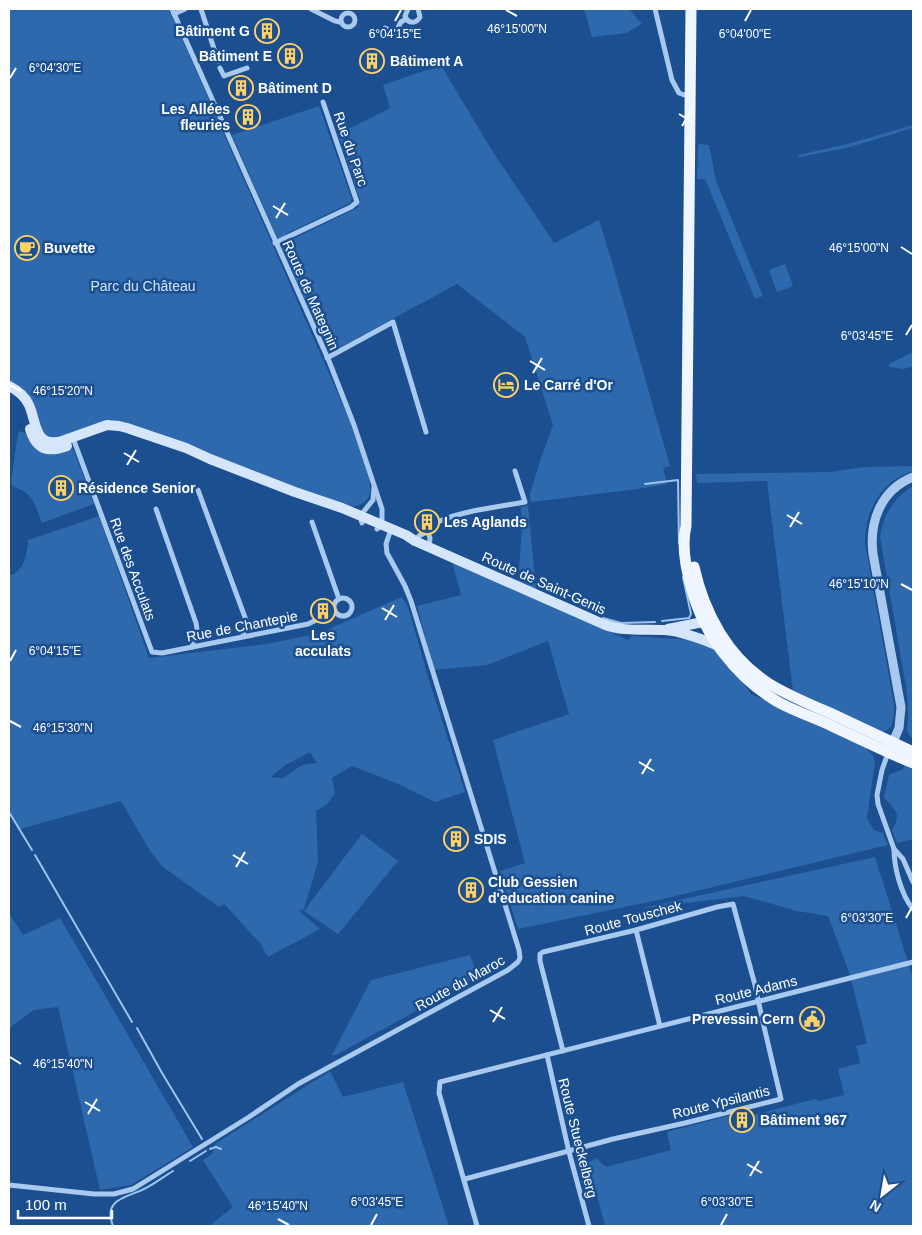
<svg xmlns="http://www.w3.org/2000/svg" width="922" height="1235" viewBox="0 0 922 1235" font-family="Helvetica,sans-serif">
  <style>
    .green { fill: #2e69ad; fill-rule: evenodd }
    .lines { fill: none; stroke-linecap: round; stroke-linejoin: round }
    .stream { stroke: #9cc4f0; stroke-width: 2 }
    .minor { stroke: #a9c9ee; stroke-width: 5 }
    .tertiary { stroke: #a9c9ee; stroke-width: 9 }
    .secondary { stroke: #d6e6fa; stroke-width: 10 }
    .primary { stroke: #f0f6ff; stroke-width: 11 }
    .ticks { fill: none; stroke: #fff; stroke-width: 2 }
    .labels { text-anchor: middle; stroke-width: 5; stroke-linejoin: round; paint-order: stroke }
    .poi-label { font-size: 14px; font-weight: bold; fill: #fff; stroke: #1b4f8f; text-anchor: start }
    .street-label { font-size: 14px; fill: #fff; stroke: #1b4f8f }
    .park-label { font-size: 14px; fill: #cfe3fa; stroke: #1b4f8f }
    .ticks-label { font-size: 12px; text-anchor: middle; fill: #fff; stroke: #1b4f8f; stroke-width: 5; stroke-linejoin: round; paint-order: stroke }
  </style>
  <rect width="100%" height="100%" fill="#1b4f8f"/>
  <g class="green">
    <path d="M9 9H169L349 419C355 438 375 477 369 496 366 504 357 506 349 507L199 450 111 420 57 440 43 435 29 395 19 386 9 382Z"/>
    <path d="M584 9H629L642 24 626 33 592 37Z"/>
    <path d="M442 67 491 149 554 243 599 220 612 262 670 466 663 468 667 484 638 489 531 502 530 494 539 464 553 425 525 337 457 284 328 354 232 135 319 106 352 199 350 203 286 234 289 241 357 208 360 200 338 134 390 108 383 85 423 71Z"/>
    <path d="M913 125V128L850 147 800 157 798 155 848 144Z"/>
    <path d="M698 144 709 145 716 181 763 296 755 299 705 179H697Z"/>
    <path d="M785 264 793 286 777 292 769 270Z"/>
    <path d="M913 352V366L904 369 889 367V364Z"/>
    <path d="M20 431 73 449 94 504 42 523C35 505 33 492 13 487L11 482 18 433Z"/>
    <path d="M913 466V471C881 481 865 510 865 543L894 704C894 715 895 731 881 732L793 691 767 481 697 483 696 474 830 472 865 467Z"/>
    <path d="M913 486V740L907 731 908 716 907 693 880 537C883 514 894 498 913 486Z"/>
    <path d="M528 506 536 589 518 581 522 528 521 507Z"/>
    <path d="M99 516 149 658 266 644 317 634 402 597 408 607 428 677 465 792 435 802 396 783 352 766 332 778 335 794 326 805 316 811 318 862 304 909 299 911 320 929 268 957 260 943 224 904 219 907 163 867 150 851 121 801 20 829 9 810V575C24 574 27 552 28 540ZM310 752 317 763 302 765 283 778 271 777 284 766Z"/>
    <path d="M452 562 628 640 632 636 692 640 710 647 718 652 735 671 751 694 867 748V750L873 755 875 762 867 818 874 830 883 833 888 845 659 900 518 929 500 871 525 863 493 740 569 714 548 641 487 665 434 670 417 606 461 595Z"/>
    <path d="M905 764 913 768V839L897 843 892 830C903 812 894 810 884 797L889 775 903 769Z"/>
    <path d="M362 834 398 861 338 934 304 911Z"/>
    <path d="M875 857 913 978V1226H605L593 1180 584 1166 596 1158 606 1167 671 1150 667 1132 746 1111 753 1115 815 1099 819 1101 844 1095 838 1069 860 1063 856 1046 867 1043 849 972 828 916 797 911 744 896 638 909Z"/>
    <path d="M9 913 23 935 60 918 193 1147 131 1185 100 1190 58 1007 34 1010 9 1028Z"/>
    <path d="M470 955 478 977 336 1055H332L371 980Z"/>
    <path d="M330 1071 343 1097 403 1082 449 1226H209L233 1207 203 1160 212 1154 215 1144Z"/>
  </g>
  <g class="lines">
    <g class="stream">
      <path d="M645 484 678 480 679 543"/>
      <path d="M603 618 621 623 655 622"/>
      <path d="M662 621 689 618 691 614 683 577"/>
      <path d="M9 812 32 850"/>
      <path d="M35 855 132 1022"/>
      <path d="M137 1028 162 1073 202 1139"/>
      <path d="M210 1149 216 1147 221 1149"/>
      <path d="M190 1161 206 1151"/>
      <path d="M113 1226C103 1200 124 1198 142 1190 153 1185 163 1177 173 1171"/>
    </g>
    <g class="minor">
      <path d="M172 9 329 361 354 425 382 509V525L377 529"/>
      <path d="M201 9 218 61"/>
      <path d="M311 9 335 21 340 22"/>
      <path d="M408 9 405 16C408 24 416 24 420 17L418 9"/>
      <path d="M655 9 672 80 679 93 690 97"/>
      <circle cx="348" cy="20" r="7"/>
      <path d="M174 14 185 9"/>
      <path d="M385 28 395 33 401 22 406 19"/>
      <path d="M220 68 224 76 247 68"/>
      <path d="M275 243 351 207 357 202 323 102"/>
      <path d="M327 358 393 322 426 432"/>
      <path d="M73 438 152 652 162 653 308 624 335 611"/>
      <path d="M198 490 246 620 243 636"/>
      <path d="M156 509 196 623 197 630 192 647"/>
      <path d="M312 522 339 599"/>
      <path d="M362 523 360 516 373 500 374 487"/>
      <path d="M428 532 430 538 429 547"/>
      <path d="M415 541C418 535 421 535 427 532 432 529 435 523 442 520 467 510 498 507 525 502L515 471"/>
      <circle cx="343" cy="607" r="9"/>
      <path d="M888 753 882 770 877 795 878 804 894 849 903 859 913 882"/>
      <path d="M894 849C894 867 901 895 913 909"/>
      <path d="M636 930 660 1026"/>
      <path d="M547 1055 569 1152 589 1226"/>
      <path d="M465 1179 613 1139 685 1123 781 1099 762 1018 755 985 733 904 717 907 636 930 543 952 540 954V961L563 1051"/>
      <path d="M9 1185 94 1194H114L133 1189 249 1117 298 1084 508 970 518 962 520 958 519 950 411 601 405 586 387 553 386 544 391 529"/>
      <path d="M477 1226 439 1093 440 1082 913 962"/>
    </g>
    <path class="tertiary" d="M891 747 899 728 901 707 873 554C869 521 881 490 913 477"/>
    <g class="secondary">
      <path d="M9 386C17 390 25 396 29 405 37 423 34 448 62 441L107 425 119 426 127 428 186 448 210 459 295 492 342 508 406 535 415 541 603 624C623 632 643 629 664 630 678 630 708 641 720 647"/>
      <path d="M30 429C36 450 48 453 67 446"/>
      <path d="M668 629 703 622"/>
    </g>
    <g class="primary">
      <path d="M691 9 686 526C681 547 686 570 692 590 704 635 737 678 778 702 796 712 816 718 834 727 860 739 886 752 913 763"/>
      <path d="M694 567C704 613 728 657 768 683 787 695 809 704 830 713 858 726 885 739 913 752"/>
    </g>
  </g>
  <path class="ticks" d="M506 10 517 16M395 21 401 10M745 21 751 10M10 78 16 68M679 114 694 123M682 126 691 111M273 206 288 215M276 218 285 203M901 247 912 254M906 335 912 325M530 361 545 370M533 373 542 358M10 385 21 391M124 453 139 462M127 465 136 450M787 515 802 524M790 527 799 512M901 584 912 590M382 608 397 617M385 620 394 605M10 661 16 650M10 721 21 727M639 762 654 771M642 774 651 759M233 855 248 864M236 867 245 852M906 918 912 907M490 1010 505 1019M493 1022 502 1007M10 1057 21 1064M85 1102 100 1111M88 1114 97 1099M747 1164 762 1173M750 1176 759 1161M278 1219 289 1225M371 1225 377 1214M721 1225 727 1214"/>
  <defs>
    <symbol id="building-ring" viewBox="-11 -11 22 22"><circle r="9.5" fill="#1b4f8f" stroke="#ffd166" stroke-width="1.5"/><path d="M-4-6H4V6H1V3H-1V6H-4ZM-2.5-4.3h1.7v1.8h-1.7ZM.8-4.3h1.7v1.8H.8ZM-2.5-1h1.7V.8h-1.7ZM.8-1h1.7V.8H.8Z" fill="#ffd166"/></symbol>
    <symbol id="cafe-ring" viewBox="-11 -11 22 22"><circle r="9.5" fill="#1b4f8f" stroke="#ffd166" stroke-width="1.5"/><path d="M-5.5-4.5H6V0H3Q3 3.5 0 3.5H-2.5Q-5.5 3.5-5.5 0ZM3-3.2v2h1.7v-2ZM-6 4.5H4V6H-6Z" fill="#ffd166"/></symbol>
    <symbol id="hotel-ring" viewBox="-11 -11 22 22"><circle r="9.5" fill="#1b4f8f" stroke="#ffd166" stroke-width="1.5"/><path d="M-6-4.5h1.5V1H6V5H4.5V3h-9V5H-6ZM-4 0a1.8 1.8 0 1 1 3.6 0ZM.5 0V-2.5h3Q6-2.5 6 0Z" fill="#ffd166"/></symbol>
    <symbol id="civic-ring" viewBox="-11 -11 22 22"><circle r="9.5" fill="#1b4f8f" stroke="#ffd166" stroke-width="1.5"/><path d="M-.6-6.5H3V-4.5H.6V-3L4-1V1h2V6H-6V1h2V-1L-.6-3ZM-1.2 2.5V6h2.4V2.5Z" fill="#ffd166"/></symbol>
  </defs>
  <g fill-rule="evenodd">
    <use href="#building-ring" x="253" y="17" width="28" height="28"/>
    <use href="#building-ring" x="276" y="42" width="28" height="28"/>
    <use href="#building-ring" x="358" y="47" width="28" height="28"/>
    <use href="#building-ring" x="227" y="74" width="28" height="28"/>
    <use href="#building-ring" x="234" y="103" width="28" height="28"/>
    <use href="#cafe-ring" x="13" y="234" width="28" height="28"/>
    <use href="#hotel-ring" x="492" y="371" width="28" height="28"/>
    <use href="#building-ring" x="47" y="474" width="28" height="28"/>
    <use href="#building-ring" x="413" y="508" width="28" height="28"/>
    <use href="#building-ring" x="309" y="597" width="28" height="28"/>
    <use href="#building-ring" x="442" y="825" width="28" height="28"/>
    <use href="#building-ring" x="457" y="876" width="28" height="28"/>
    <use href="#civic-ring" x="798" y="1005" width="28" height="28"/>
    <use href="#building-ring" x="728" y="1106" width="28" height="28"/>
  </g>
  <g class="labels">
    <g class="poi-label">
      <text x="250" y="36" text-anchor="end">Bâtiment G</text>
      <text x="272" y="61" text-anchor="end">Bâtiment E</text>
      <text x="390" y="66">Bâtiment A</text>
      <text x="258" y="93">Bâtiment D</text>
      <text x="230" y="114" text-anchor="end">Les Allées<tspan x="230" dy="16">fleuries</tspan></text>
      <text x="44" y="253">Buvette</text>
      <text x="524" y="390">Le Carré d'Or</text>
      <text x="78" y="493">Résidence Senior</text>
      <text x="444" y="527">Les Aglands</text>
      <text x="323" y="640" text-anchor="middle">Les<tspan x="323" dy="16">acculats</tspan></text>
      <text x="474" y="844">SDIS</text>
      <text x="488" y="887">Club Gessien<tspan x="488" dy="16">d'education canine</tspan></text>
      <text x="794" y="1024" text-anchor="end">Prevessin Cern</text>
      <text x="760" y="1125">Bâtiment 967</text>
    </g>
    <g class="street-label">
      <text transform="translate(351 149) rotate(71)" y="5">Rue du Parc</text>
      <text transform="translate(311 295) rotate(66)" y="5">Route de Mategnin</text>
      <text transform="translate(133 569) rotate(70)" y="5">Rue des Acculats</text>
      <text transform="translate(544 583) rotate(24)" y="5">Route de Saint-Genis</text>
      <text transform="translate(242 626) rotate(-11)" y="5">Rue de Chantepie</text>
      <text transform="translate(633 918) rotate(-15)" y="5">Route Touschek</text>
      <text transform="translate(460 983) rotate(-29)" y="5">Route du Maroc</text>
      <text transform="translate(756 990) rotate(-14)" y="5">Route Adams</text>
      <text transform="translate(721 1102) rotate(-14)" y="5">Route Ypsilantis</text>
      <text transform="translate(578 1138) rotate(76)" y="5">Route Stueckelberg</text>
    </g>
    <g class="park-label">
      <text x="143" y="291">Parc du Château</text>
    </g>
  </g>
  <g class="ticks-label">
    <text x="517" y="33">46°15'00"N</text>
    <text x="395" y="38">6°04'15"E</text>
    <text x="745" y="38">6°04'00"E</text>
    <text x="55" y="72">6°04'30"E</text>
    <text x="859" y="252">46°15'00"N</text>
    <text x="867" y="340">6°03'45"E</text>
    <text x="63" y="395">46°15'20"N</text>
    <text x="859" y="588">46°15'10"N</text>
    <text x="55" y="655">6°04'15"E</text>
    <text x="63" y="732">46°15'30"N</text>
    <text x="867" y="922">6°03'30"E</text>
    <text x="63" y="1068">46°15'40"N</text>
    <text x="377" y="1206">6°03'45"E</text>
    <text x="727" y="1206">6°03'30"E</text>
    <text x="278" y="1210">46°15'40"N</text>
  </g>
  <rect width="922" height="1235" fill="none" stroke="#ffffff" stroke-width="20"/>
  <g transform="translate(882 1195) rotate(211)" stroke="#1b4f8f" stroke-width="4" paint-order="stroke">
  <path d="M0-4L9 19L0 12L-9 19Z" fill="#ffffff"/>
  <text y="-8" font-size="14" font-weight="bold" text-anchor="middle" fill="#ffffff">N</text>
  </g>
  <path d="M18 1210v8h94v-8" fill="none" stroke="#ffffff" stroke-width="2.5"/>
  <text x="25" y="1210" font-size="15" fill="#ffffff" stroke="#1b4f8f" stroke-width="4" paint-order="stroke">100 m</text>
</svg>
